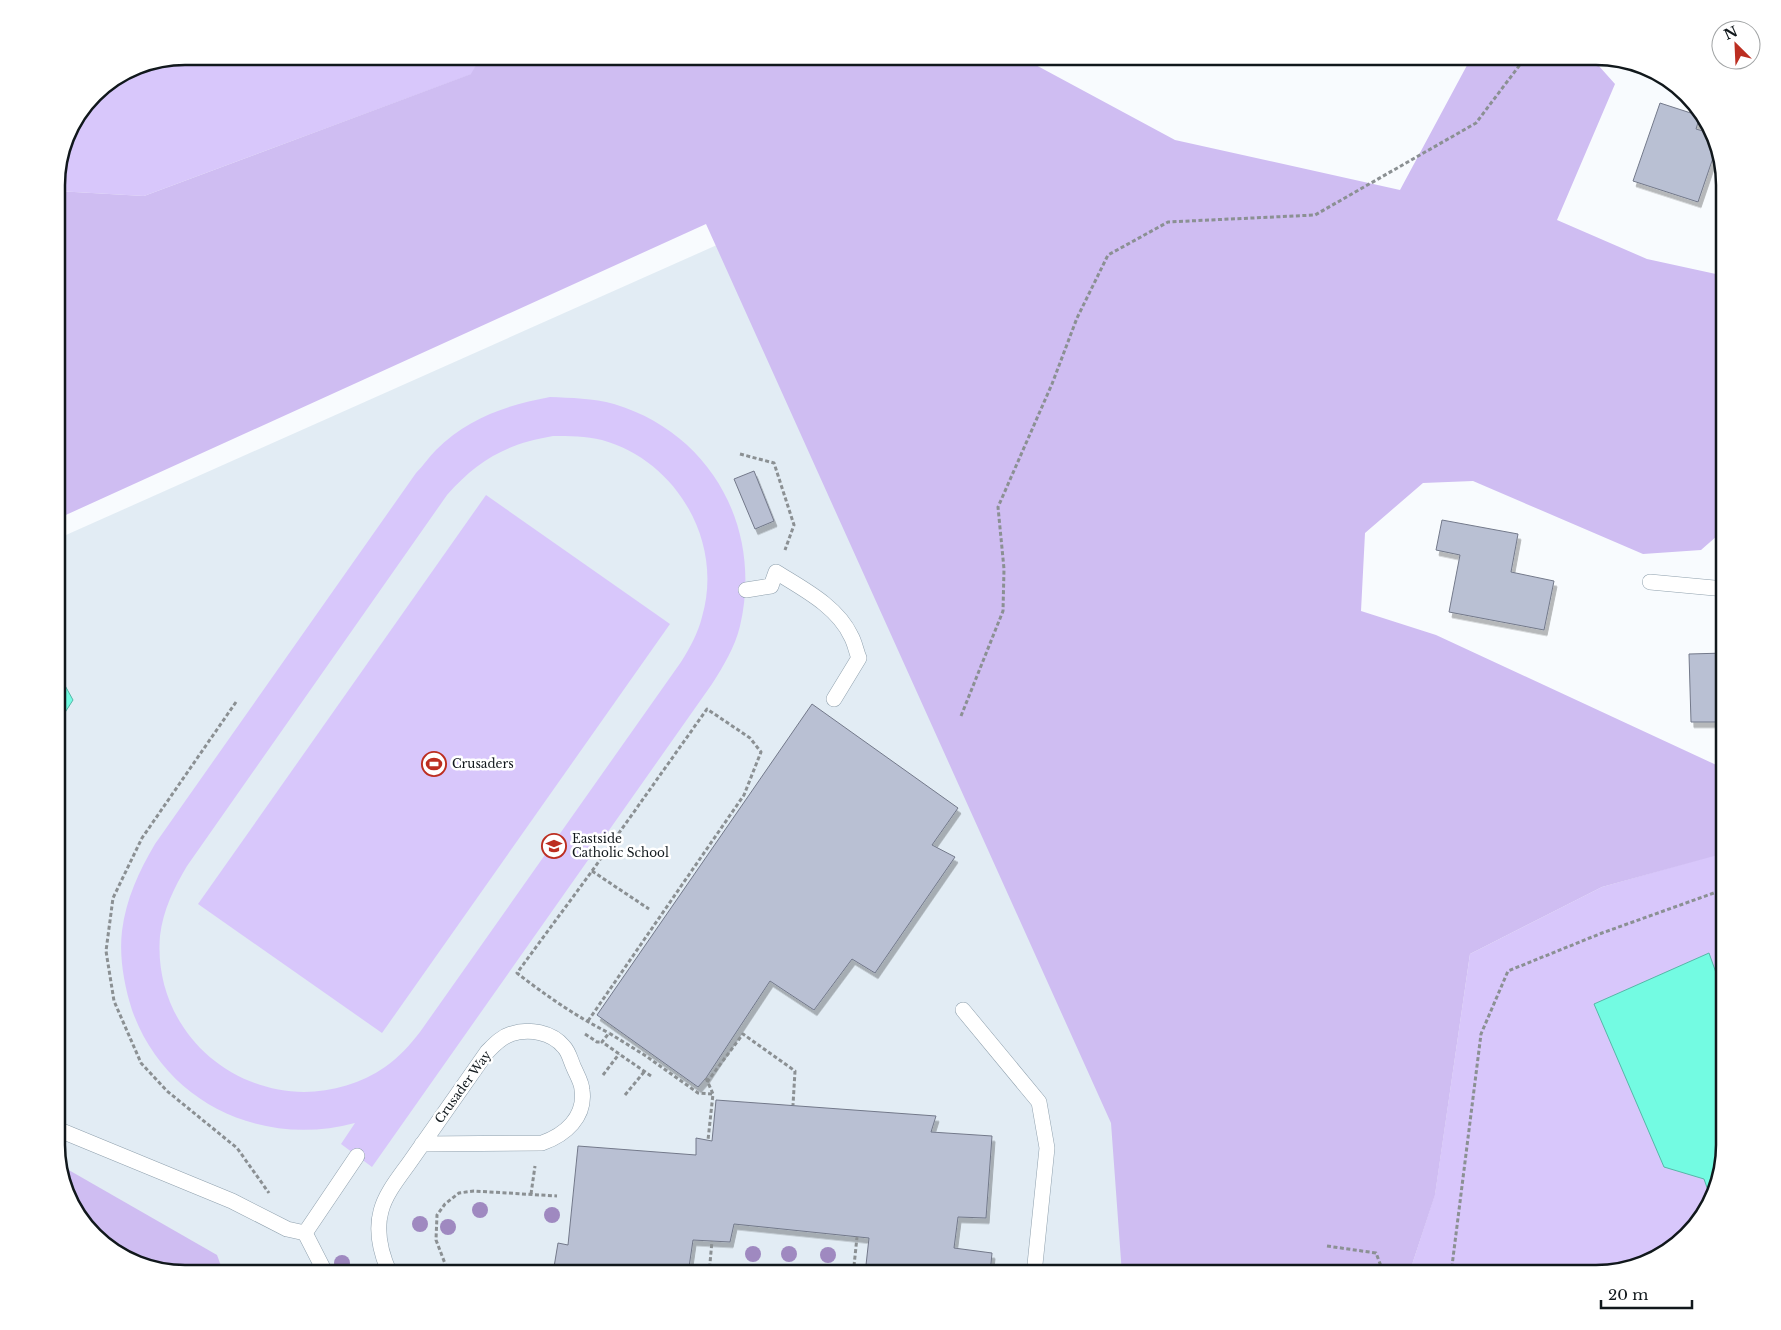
<svg xmlns="http://www.w3.org/2000/svg" width="1781" height="1330" viewBox="0 0 1781 1330" font-family="'Libre Baskerville',serif">
  <style>
    .built { fill: #e2ecf4 }
    .green { fill: #d8c7fb; fill-rule: evenodd }
    .forest { fill: #cfbdf2 }
    .water { fill: #73fbe2; stroke: #56b7a7 }
    .building { fill: #b9c0d3; stroke: #73798a; filter: url(#shadow) }
    .lines { fill: none; stroke-linecap: round; stroke-linejoin: round }
    .lane-casing { stroke: #8fa0ad; stroke-width: 16 }
    .path { stroke: #8b9093; stroke-width: 3; stroke-dasharray: 4 2.5; stroke-linecap: butt }
    .lane { stroke: #fff; stroke-width: 15 }
    .tree { fill: #9f89c0 }
    .labels { text-anchor: middle; stroke-width: 5; stroke-linejoin: round; paint-order: stroke }
    .poi-label { font-size: 12px; fill: #11181c; stroke: #fff; text-anchor: start }
    .street-label { font-size: 12px; fill: #11181c; stroke: #fff }
    .rim { fill: none; stroke: #11181c; stroke-width: 2.5 }
  </style>
  <defs>
    <filter id="shadow"><feDropShadow dx="3" dy="5.5" stdDeviation="0" flood-color="#0004"/></filter>
  </defs>
  <rect width="100%" height="100%" fill="#f8fbfe"/>
  <path class="built" d="M773 220 1242 1274H185L143 1267 106 1247 70 1202 57 1153V539Z"/>
  <g class="green">
    <path d="M185 56H481L472 74 144 196 57 191V176L70 128 100 88 136 66Z"/>
    <path d="M550 397C571 398 593 398 614 404 711 433 763 528 740 626 735 647 724 665 712 684L372 1167 341 1144 355 1123C262 1148 165 1103 132 1010 124 985 119 957 122 931 126 899 139 871 155 844L416 473C423 466 429 457 436 450 468 418 507 405 550 397ZM553 436C569 436 586 436 602 440 677 461 724 542 702 617 698 633 690 648 681 662L420 1032C410 1045 399 1057 385 1067 362 1083 332 1092 304 1092 220 1091 153 1021 160 936 163 910 174 888 187 866L447 495C478 460 506 444 553 436Z"/>
    <path d="M486 495 670 624 382 1033 198 904Z"/>
    <path d="M1722 853 1725 858V1145L1718 1187 1698 1224 1653 1261 1596 1274H1409L1435 1194 1470 954 1602 887Z"/>
  </g>
  <g class="forest">
    <path d="M481 56H1019L1175 140 1400 190 1472 56H1590L1615 84 1557 220 1647 259 1725 276V529L1701 550 1643 554 1473 481 1423 483 1365 533 1361 611 1436 635 1725 769V853L1602 887 1470 954 1435 1195 1409 1274H1122L1111 1123 706 224 57 519V191L144 196 471 74Z"/>
    <path d="M60 1165 217 1255 224 1274H185L143 1267 106 1247 70 1202Z"/>
  </g>
  <g class="water">
    <path d="M57 671 73 700 57 725Z"/>
    <path d="M1709 953 1725 998V1145L1718 1187 1711 1199 1704 1179 1664 1167 1594 1004Z"/>
  </g>
  <g class="building">
    <path d="M1660 103 1700 116 1696 129 1713 134 1716 149 1698 202 1633 181Z"/>
    <path d="M1724 182 1725 185V202L1718 200Z"/>
    <path d="M754 471 774 521 755 529 734 479Z"/>
    <path d="M1442 520 1518 534 1511 572 1554 581 1544 630 1449 612 1460 555 1436 550Z"/>
    <path d="M1725 653V722H1691L1689 654Z"/>
    <path d="M812 704 958 808 932 845 955 857 875 973 852 959 814 1010 770 981 706 1078 698 1087 597 1015Z"/>
    <path d="M716 1100 936 1116 931 1132 992 1136 986 1218 958 1217 954 1248 992 1253 990 1274H865L869 1238 734 1224 730 1242 693 1240 688 1274H634L554 1267 558 1243 568 1245 578 1146 696 1155V1138L712 1141Z"/>
  </g>
  <g class="lines">
    <defs>
      <g id="lane">
        <path d="M1650 582 1725 589"/>
        <path d="M746 590 771 586 776 572C803 589 837 606 851 636 855 643 856 651 859 658L834 699"/>
        <path d="M963 1010 1039 1102 1047 1148 1034 1274"/>
        <path d="M57 1129 232 1201 287 1229 305 1233 326 1274"/>
        <path d="M305 1233 357 1156"/>
        <path d="M390 1274C381 1254 375 1233 381 1211 386 1192 401 1175 412 1159 437 1123 462 1088 487 1052 494 1045 501 1037 511 1034 529 1028 552 1032 564 1047 569 1052 571 1062 574 1068 577 1075 582 1083 582 1090 586 1117 565 1135 542 1143L422 1144"/>
      </g>
    </defs>
    <use href="#lane" class="lane-casing"/>
    <g class="path">
      <path d="M740 454 774 463 794 525 785 550"/>
      <path d="M236 702 142 838 113 898 106 951 114 1001 141 1063 167 1091 237 1148 269 1193"/>
      <path d="M961 716 1003 611 1004 569 998 507 1052 384 1077 318 1108 255 1168 222 1315 215 1476 123 1519 66 1536 56"/>
      <path d="M592 871 649 909"/>
      <path d="M588 1021 744 795 761 752 750 738 707 709 592 871 517 973C545 995 577 1017 609 1033"/>
      <path d="M585 1034 597 1042H602"/>
      <path d="M603 1075 619 1054"/>
      <path d="M651 1076 602 1042 609 1033 646 1056 698 1093 713 1094"/>
      <path d="M706 1078 713 1094 708 1140"/>
      <path d="M707 1082 743 1034 795 1071 793 1105"/>
      <path d="M625 1095 644 1072"/>
      <path d="M531 1194 535 1166"/>
      <path d="M1327 1246 1376 1253 1384 1274"/>
      <path d="M854 1266 857 1237"/>
      <path d="M449 1274 436 1240 437 1215 445 1204 459 1193 474 1191 557 1196"/>
      <path d="M567 1274 568 1268"/>
      <path d="M709 1274 712 1241"/>
      <path d="M1451 1274 1481 1034 1508 971 1602 933 1725 889"/>
    </g>
    <use href="#lane" class="lane"/>
  </g>
  <g class="tree">
    <circle cx="480" cy="1210" r="8"/>
    <circle cx="552" cy="1215" r="8"/>
    <circle cx="420" cy="1224" r="8"/>
    <circle cx="448" cy="1227" r="8"/>
    <circle cx="753" cy="1254" r="8"/>
    <circle cx="789" cy="1254" r="8"/>
    <circle cx="828" cy="1255" r="8"/>
    <circle cx="342" cy="1263" r="8"/>
  </g>
  <defs>
    <symbol id="stadium-ring" viewBox="-11 -11 22 22"><circle r="9.5" fill="#fff" stroke="#bc2e21" stroke-width="1.5"/><path d="M0-5a6.5 5 0 1 0 0 10a6.5 5 0 1 0 0-10ZM-3.5-1.8h7v3.6h-7Z" fill="#bc2e21"/></symbol>
    <symbol id="school-ring" viewBox="-11 -11 22 22"><circle r="9.5" fill="#fff" stroke="#bc2e21" stroke-width="1.5"/><path d="M0-5L7-2L0 1L-7-2ZM-4 1L0 2.5L4 1V4Q0 6-4 4Z" fill="#bc2e21"/></symbol>
  </defs>
  <g fill-rule="evenodd">
    <use href="#stadium-ring" x="420" y="750" width="28" height="28"/>
    <use href="#school-ring" x="540" y="832" width="28" height="28"/>
  </g>
  <g class="labels">
    <g class="poi-label">
      <text x="452" y="768">Crusaders</text>
      <text x="572" y="843">Eastside<tspan x="572" dy="14">Catholic School</tspan></text>
    </g>
    <g class="street-label">
      <text transform="translate(463 1087) rotate(-54)" y="4">Crusader Way</text>
    </g>
  </g>
  <path d="M0 0H1781V1330H0ZM185 65H1596A120 120 0 0 1 1716 185V1145A120 120 0 0 1 1596 1265H185A120 120 0 0 1 65 1145V185A120 120 0 0 1 185 65Z" fill="#fff" fill-rule="evenodd"/>
  <path class="rim" d="M185 65H1596A120 120 0 0 1 1716 185V1145A120 120 0 0 1 1596 1265H185A120 120 0 0 1 65 1145V185A120 120 0 0 1 185 65Z"/>
  <g transform="translate(1736 45) rotate(336)"><circle r="24" fill="#ffffff" stroke="#a0a3a4"/>
  <path d="M0-4L9 19L0 12L-9 19Z" fill="#bc2e21"/>
  <text y="-8" font-size="14" font-weight="bold" text-anchor="middle" fill="#11181c">N</text>
  </g>
  <path d="M1601 1300v8h91v-8" fill="none" stroke="#11181c" stroke-width="2.5"/>
  <text x="1608" y="1300" font-size="15" fill="#11181c" stroke="#ffffff" stroke-width="4" paint-order="stroke">20 m</text>
</svg>
